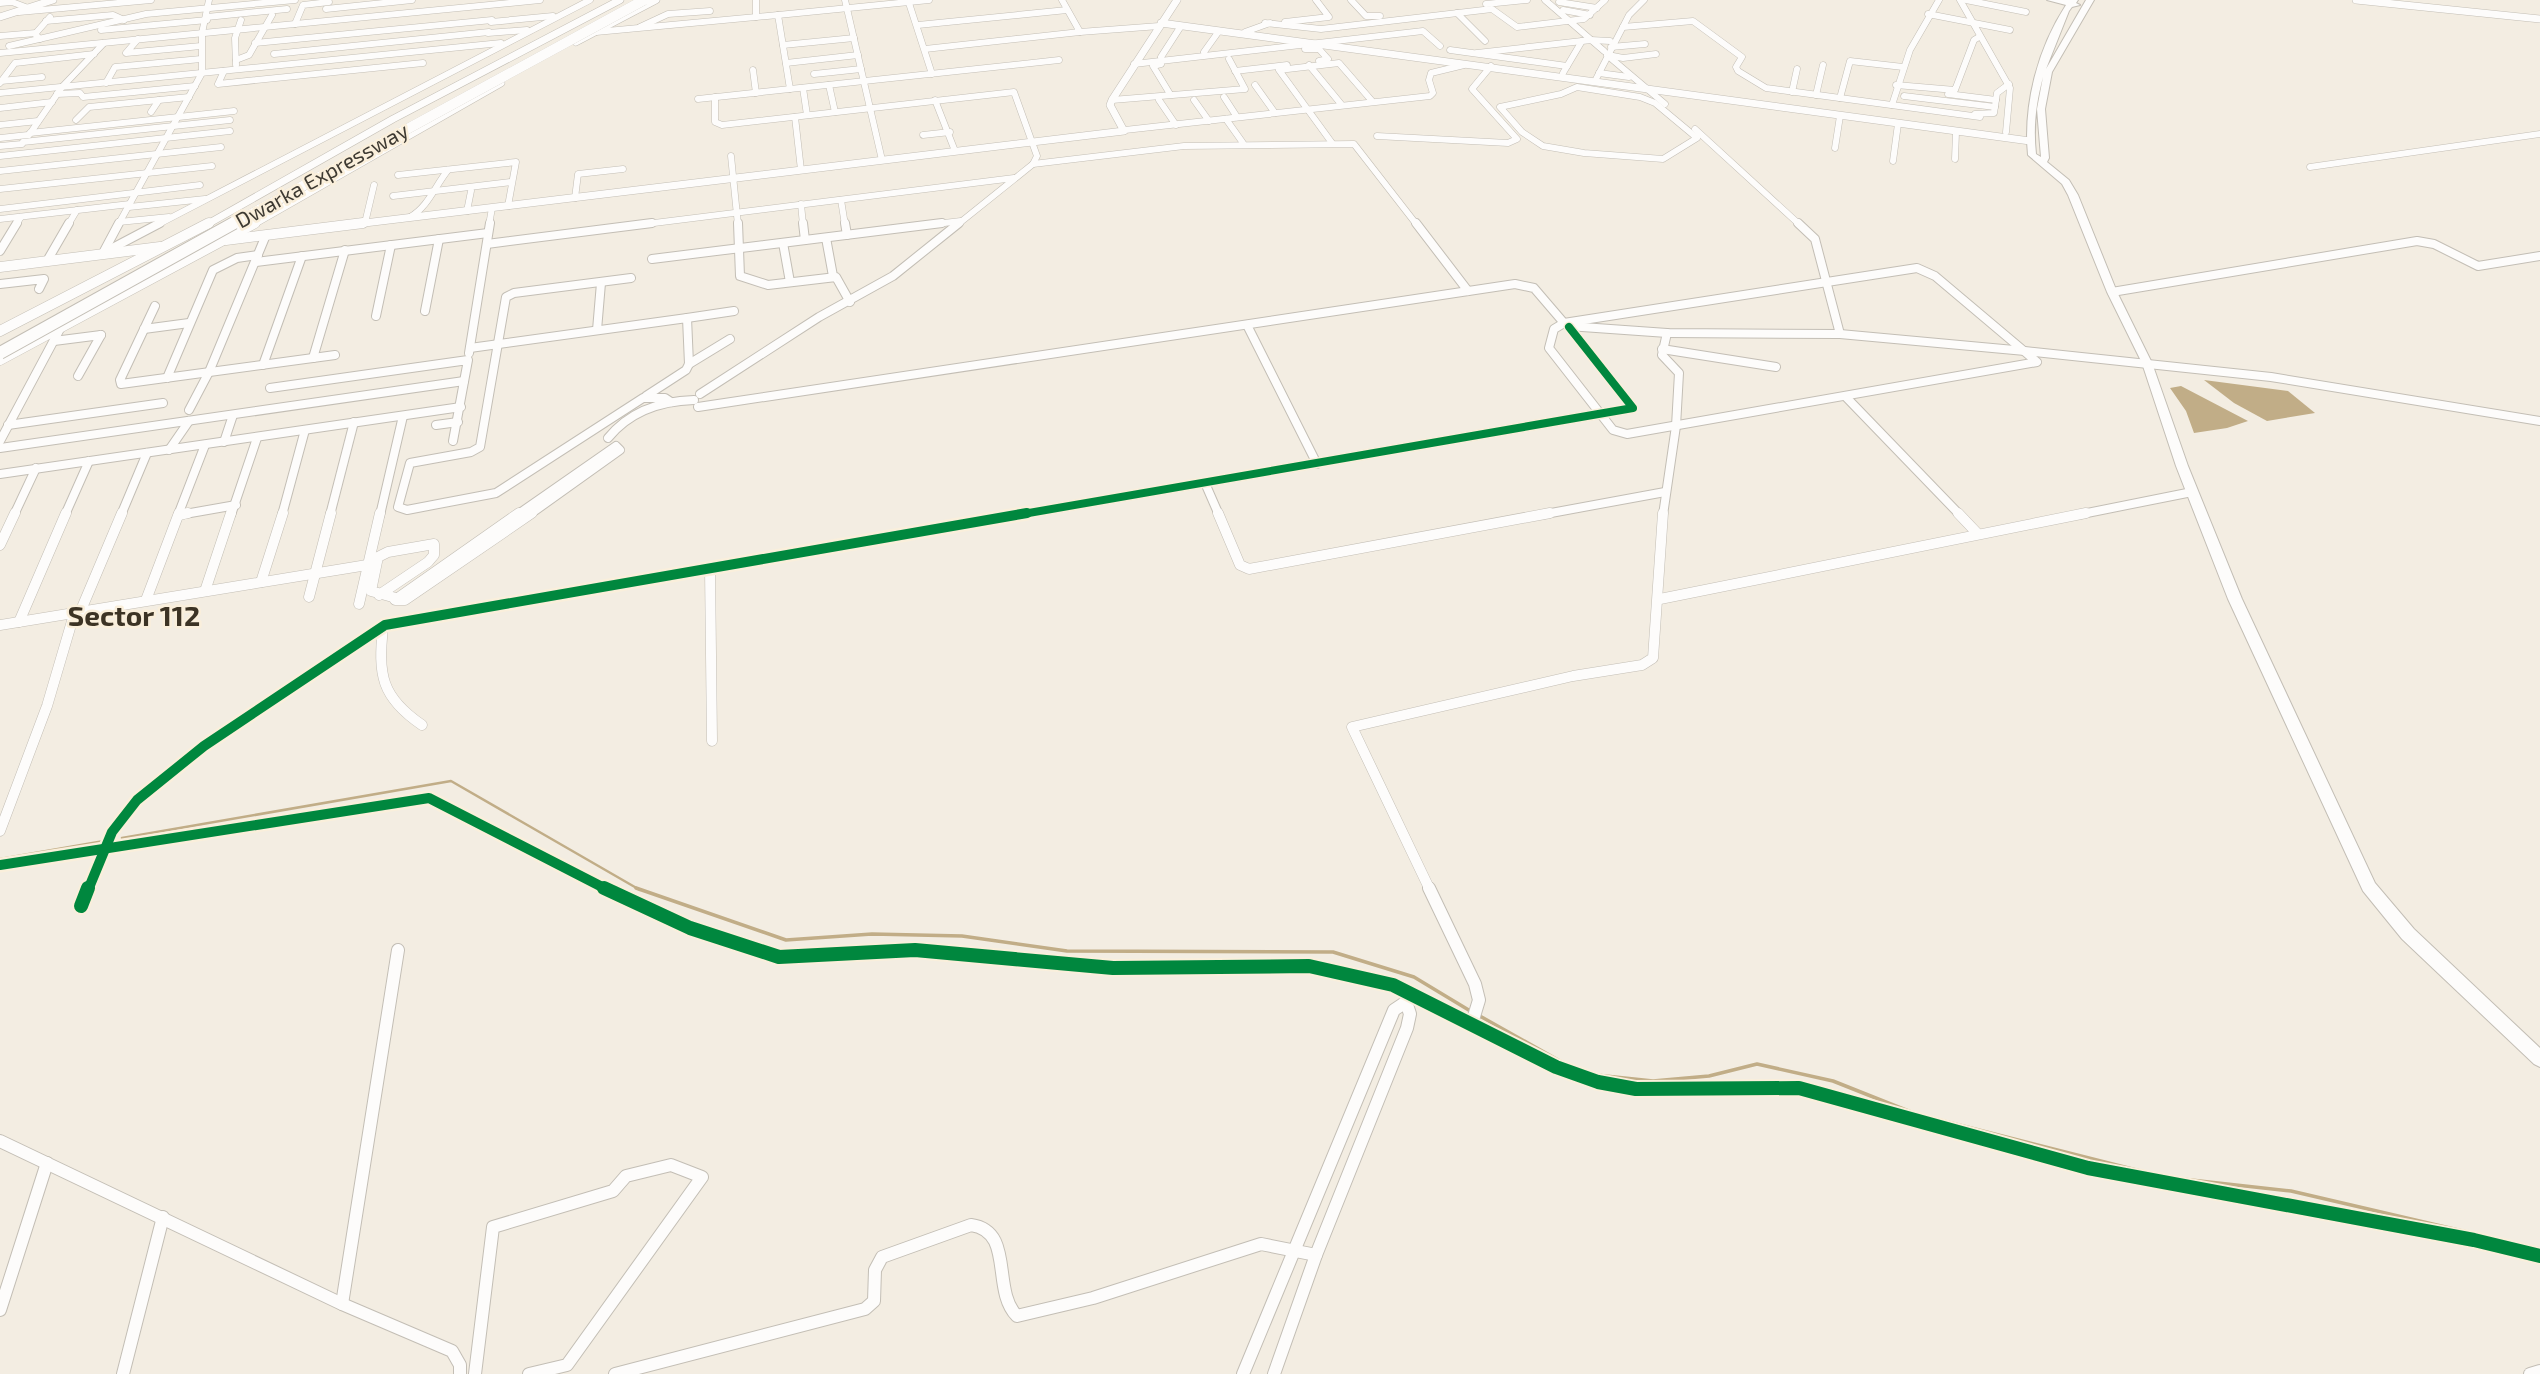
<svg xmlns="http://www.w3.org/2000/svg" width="2540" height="1374" viewBox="0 0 2540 1374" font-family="'Exo 2',sans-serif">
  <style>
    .water { fill: #c1ad87 }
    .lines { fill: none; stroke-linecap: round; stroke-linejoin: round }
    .stream-far1 { stroke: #c1ad87; stroke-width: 2.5 }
    .stream { stroke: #c1ad87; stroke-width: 3.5 }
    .minor-far3-casing { stroke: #c3beb5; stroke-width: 7 }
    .minor-far2-casing { stroke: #c3beb5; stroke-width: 10 }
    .minor-far1-casing { stroke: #c3beb5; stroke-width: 11 }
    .minor-casing { stroke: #c3beb5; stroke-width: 14 }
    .tertiary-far1-casing { stroke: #c3beb5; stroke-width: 8 }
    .tertiary-casing { stroke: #c3beb5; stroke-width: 11 }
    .secondary-casing { stroke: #c3beb5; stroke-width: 2 }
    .minor-far3 { stroke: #fdfcfb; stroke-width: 6 }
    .minor-far2 { stroke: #fdfcfb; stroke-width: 8 }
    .minor-far1 { stroke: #fdfcfb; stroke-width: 10 }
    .minor { stroke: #fdfcfb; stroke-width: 12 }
    .tertiary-far1 { stroke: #fdfcfb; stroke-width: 7 }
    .tertiary { stroke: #fdfcfb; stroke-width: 10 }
    .secondary { fill: #fdfcfb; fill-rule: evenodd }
    .trunk-bridge-far1-casing { stroke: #c3beb5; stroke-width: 10; stroke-linecap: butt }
    .trunk-bridge-casing { stroke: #c3beb5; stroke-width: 14; stroke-linecap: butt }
    .trunk-bridge-far1 { stroke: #fdfcfb; stroke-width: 10 }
    .trunk-bridge { stroke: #fdfcfb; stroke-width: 12 }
    .cycleway-far2-casing { stroke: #faefdb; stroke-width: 11 }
    .cycleway-far1-casing { stroke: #faefdb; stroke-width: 15 }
    .cycleway-casing { stroke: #faefdb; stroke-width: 18 }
    .cycleway-far2 { stroke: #00873e; stroke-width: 8 }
    .cycleway-far1 { stroke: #00873e; stroke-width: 10 }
    .cycleway { stroke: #00873e; stroke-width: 14 }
    .labels { text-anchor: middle; stroke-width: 5; stroke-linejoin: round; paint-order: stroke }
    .far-street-label { font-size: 21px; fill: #3e3a32; stroke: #faefdb }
    .neighbourhood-label { font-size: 28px; font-weight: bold; fill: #3c3324; stroke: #faefdb }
  </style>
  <rect width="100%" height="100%" fill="#f3ede2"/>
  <g class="water">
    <path d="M2204 380 2288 391 2315 413 2267 421 2234 403Z"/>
    <path d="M2181 386 2248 421 2227 428 2194 433 2186 411 2170 388Z"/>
  </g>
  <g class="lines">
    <g class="stream-far1">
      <path d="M122 838 451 781 640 890"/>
      <path d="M0 859 104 841"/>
    </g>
    <g class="stream">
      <path d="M636 888 786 940 872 934 962 936 1067 951 1333 952 1414 977 1472 1012"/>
      <path d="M1478 1015 1567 1065"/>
      <path d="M1596 1075 1653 1081 1709 1076 1757 1064 1833 1081 1916 1114 2156 1175"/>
      <path d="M2173 1178 2291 1191 2540 1249"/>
    </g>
    <defs>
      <g id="minor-far3">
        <path d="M756 0V17"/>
        <path d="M845 0 882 160"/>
        <path d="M908 0 932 74"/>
        <path d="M1351 0 1366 16H1380"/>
        <path d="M1545 0 1604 51"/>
        <path d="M1960 0 2010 88 2006 132"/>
        <path d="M1966 0 2026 12"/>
        <path d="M1559 2 1597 8"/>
        <path d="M0 3 12 2 28 8"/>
        <path d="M1486 4 1527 0"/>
        <path d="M326 9 412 0"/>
        <path d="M1563 10 1590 15"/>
        <path d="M19 12 151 0"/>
        <path d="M1457 13 1485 41"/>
        <path d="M1928 14 2010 30"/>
        <path d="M778 15 929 0"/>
        <path d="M207 17 287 9"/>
        <path d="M46 21 113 15 124 20"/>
        <path d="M491 22 553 16"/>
        <path d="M1285 22 1329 17 1316 0"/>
        <path d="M1265 23 1321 29 1492 9 1517 27 1584 19 1605 0"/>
        <path d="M295 24 303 5 329 2"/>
        <path d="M918 25 1067 10"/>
        <path d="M640 27 668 14 710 11"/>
        <path d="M1623 27 1693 21 1742 57 1736 67 1738 71 1766 88 1980 117"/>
        <path d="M101 30 207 20"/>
        <path d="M596 32 778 15 790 89"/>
        <path d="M1080 32 1159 26"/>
        <path d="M1245 32 1270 23"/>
        <path d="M488 33 527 30"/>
        <path d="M0 36 36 33"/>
        <path d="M40 39 35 34 50 17"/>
        <path d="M138 39 126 53 201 46"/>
        <path d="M255 43 492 20"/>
        <path d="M783 45 854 38"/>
        <path d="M9 46 146 14 295 0"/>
        <path d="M1611 47 1645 44"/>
        <path d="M925 49 1080 32 1062 0"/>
        <path d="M1305 49H1319L1328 59 1319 61"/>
        <path d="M1450 50 1567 66"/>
        <path d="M1204 52 1219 31"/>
        <path d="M0 53 540 0"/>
        <path d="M1477 53 1591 40 1610 41"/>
        <path d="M274 54 489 32"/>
        <path d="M1607 55 1665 104"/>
        <path d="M1608 55 1623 58 1656 54"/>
        <path d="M1161 57 1181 26"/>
        <path d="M236 60 249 55 272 15"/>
        <path d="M786 63 858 55"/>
        <path d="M1134 64 1423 31 1440 46"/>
        <path d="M1161 64 1153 66 1170 94"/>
        <path d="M236 65 235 38 241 20"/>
        <path d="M1309 65 1341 104"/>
        <path d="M753 70 756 93"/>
        <path d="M224 71 218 84 423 63"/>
        <path d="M1235 71 1287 65"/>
        <path d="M1563 73 1582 41"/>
        <path d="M1599 73 1629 77"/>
        <path d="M814 74 861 69"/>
        <path d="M1 81 42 77"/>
        <path d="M1595 81 1629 15 1644 0"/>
        <path d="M0 83 15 63 94 54"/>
        <path d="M106 83 115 67 201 59"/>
        <path d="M829 85 835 112"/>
        <path d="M1255 85 1275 113"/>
        <path d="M1896 85 1955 90 1974 40 1979 37"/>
        <path d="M1577 87 1640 97 1655 103 1697 138 1663 159 1584 153 1543 146 1522 132 1500 107 1561 94Z"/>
        <path d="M803 88 807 115"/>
        <path d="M1792 92 1797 69"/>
        <path d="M0 93 501 43"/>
        <path d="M57 94 80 93 83 97 195 86"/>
        <path d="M1948 94 1996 100"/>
        <path d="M1816 95 1823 65"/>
        <path d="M1904 96 1995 107"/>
        <path d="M715 97V122L722 125 1014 92 1037 156 1033 164 957 225"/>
        <path d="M1224 97 1237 117"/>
        <path d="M1840 98 1850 61 1903 67"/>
        <path d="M698 99 1059 60"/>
        <path d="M935 100 955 151"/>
        <path d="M1112 100 1245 89 1229 59"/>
        <path d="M1159 100 1176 125"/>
        <path d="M1194 100 1209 121"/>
        <path d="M1892 105 1910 50 1939 0"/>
        <path d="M0 108 52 102"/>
        <path d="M151 112 159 100"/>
        <path d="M1975 114 1994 113 1997 93 2009 84"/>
        <path d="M795 117 801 170"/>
        <path d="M1226 119 1243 143"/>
        <path d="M76 120 89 107 189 97"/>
        <path d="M0 125 38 121"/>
        <path d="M1695 129 1800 225"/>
        <path d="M1125 130 1430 96 1433 93 1429 80 1431 73 1464 65"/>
        <path d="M30 133 234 111"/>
        <path d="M29 135 62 87 104 43"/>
        <path d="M923 135 950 132"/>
        <path d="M1377 136 1508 143 1517 139 1472 89 1491 66"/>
        <path d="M0 138 28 135"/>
        <path d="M23 142 230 120"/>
        <path d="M1332 143 1279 70 1339 63 1372 101"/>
        <path d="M0 146 22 144"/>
        <path d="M1835 148 1840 116"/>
        <path d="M0 156 230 131"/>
        <path d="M731 156 738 225"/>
        <path d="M1955 159 1956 132"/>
        <path d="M1893 161 1898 124"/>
        <path d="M1033 164 1184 146 1354 144 1417 225"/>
        <path d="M2310 167 2540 134"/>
        <path d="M0 171 221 147"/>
        <path d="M398 175 516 162 508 206"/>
        <path d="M0 189 212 166"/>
        <path d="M393 196 511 182"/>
        <path d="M575 198 578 174 623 169"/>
        <path d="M841 200 845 225"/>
        <path d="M801 204 803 225"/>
        <path d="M129 207 205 199"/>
        <path d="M0 209 200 185"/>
        <path d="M467 211 471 191"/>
        <path d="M410 217C428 207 435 186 448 170"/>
        <path d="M0 219 130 204"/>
        <path d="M119 222 169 217"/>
        <path d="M365 223 374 185"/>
        <path d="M16 225 21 217"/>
        <path d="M68 225 77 210"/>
        <path d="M118 225 202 73V33L209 0"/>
        <path d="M157 225 590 0"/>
        <path d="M489 225 492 208"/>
        <path d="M638 225 1014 178"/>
        <path d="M927 225 961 221"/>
      </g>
      <g id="minor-far2">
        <path d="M738 223 740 276 768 285 836 277 850 302"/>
        <path d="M803 223 805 240"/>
        <path d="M845 223 847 235"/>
        <path d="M1416 223 1468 291"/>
        <path d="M1798 223 1815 239 1840 334"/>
        <path d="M826 238 833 276"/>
        <path d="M783 243 790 282"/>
        <path d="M487 244 652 223"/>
        <path d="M0 251 17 223"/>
        <path d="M103 253 160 223"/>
        <path d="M103 253 119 223"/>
        <path d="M652 259 942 223"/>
        <path d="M47 261 69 223"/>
        <path d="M256 262 488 233"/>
        <path d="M1917 268 1935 276 2037 362 1627 434 1613 430 1549 348 1554 329 1564 323Z"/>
        <path d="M631 278 514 293 506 297 480 447 471 452 410 463 398 507 407 510 496 493 643 398H665L671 402"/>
        <path d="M0 284 44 279 39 289"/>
        <path d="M2112 292 2417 241 2434 244 2478 266 2540 256"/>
        <path d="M155 306 120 380 121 384 335 355"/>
        <path d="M425 311 439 239"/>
        <path d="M376 316 391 245"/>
        <path d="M687 318 734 311"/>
        <path d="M1247 325 1317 464"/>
        <path d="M1568 326 1667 333 1840 334 2025 351 2271 377 2540 421"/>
        <path d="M144 329 189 323"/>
        <path d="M597 330 601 283"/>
        <path d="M54 341 101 335"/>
        <path d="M470 348 687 318 689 364 686 370 646 396"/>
        <path d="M1662 349 1776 367"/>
        <path d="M469 353 490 223"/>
        <path d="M313 358 345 250"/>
        <path d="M689 364 730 339"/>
        <path d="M263 365 302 256"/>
        <path d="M78 376 101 335"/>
        <path d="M167 378 213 270 237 258 258 255"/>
        <path d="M270 388 468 360 453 441"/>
        <path d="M700 394 819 317 893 276 959 223"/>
        <path d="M1846 397 1960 515"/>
        <path d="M698 407 1515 284 1534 288 1564 323"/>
        <path d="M189 410 209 372 266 235"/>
        <path d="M8 425 163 403"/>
        <path d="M436 425 458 422"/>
        <path d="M608 438C630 411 660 401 694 400"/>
        <path d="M0 441 61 327"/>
        <path d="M224 442 233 415"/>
        <path d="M0 448 464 381"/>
        <path d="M169 450 189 421"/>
        <path d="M0 474 461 407"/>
        <path d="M1205 483 1219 515"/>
        <path d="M14 515 36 468"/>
        <path d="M65 515 89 461"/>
        <path d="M121 515 147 453"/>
        <path d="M178 515 205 445"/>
        <path d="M179 515 236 505"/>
        <path d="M231 515 257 438"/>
        <path d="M282 515 305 430"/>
        <path d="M330 515 354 422"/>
        <path d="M380 515 403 416"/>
        <path d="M517 515 616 446 620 450 529 515"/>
        <path d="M1017 515 1633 408 1569 327"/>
        <path d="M1540 515 1665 492"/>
        <path d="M1663 515 1676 426 1679 373 1662 355 1667 333"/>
        <path d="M2077 515 2192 492"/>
      </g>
      <g id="minor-far1">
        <path d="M519 513 395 600H405L532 513"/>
        <path d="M1218 513 1240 565 1249 569 1550 513"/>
        <path d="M1958 513 1977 533"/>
        <path d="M179 515 188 513"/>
        <path d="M0 545 15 513"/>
        <path d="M710 569 712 741"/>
        <path d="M261 582 283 513"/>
        <path d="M205 591 231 513"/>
        <path d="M379 595 428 562 434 555V544L388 552 378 557 371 591 396 598"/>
        <path d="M309 597 331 513"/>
        <path d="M1660 599 2086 513"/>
        <path d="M146 600 179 513"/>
        <path d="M359 604 380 513"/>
        <path d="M81 610 122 513"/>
        <path d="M19 622 66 513"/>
        <path d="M0 625 367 565"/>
        <path d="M383 627C378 675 381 697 422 725"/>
        <path d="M0 831 47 706 75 611"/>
        <path d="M0 865 429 798 608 890"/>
        <path d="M88 890 112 832 137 800 204 746 385 625 1027 513"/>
        <path d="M1430 890 1352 727 1573 676 1642 665 1653 658 1663 513"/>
      </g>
      <g id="minor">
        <path d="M604 888 690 928 779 957 915 950 1113 968 1309 966 1393 985 1556 1067 1598 1082 1636 1089 1799 1088 2088 1168 2474 1240 2540 1256"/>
        <path d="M1429 888 1475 984 1479 1000 1472 1023"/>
        <path d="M81 906 88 888"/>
        <path d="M0 1141 342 1304 452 1351 460 1365V1374"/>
        <path d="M342 1304 398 950"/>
        <path d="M0 1310 47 1163"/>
        <path d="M123 1374 163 1217"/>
        <path d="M475 1374 493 1227 613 1191 626 1176 671 1165 702 1177 567 1365 529 1374"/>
        <path d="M615 1374 865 1309 874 1301 875 1270 882 1257 971 1225C1015 1231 991 1290 1017 1316L1093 1298 1261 1244 1316 1255"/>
        <path d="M1243 1374 1394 1010 1406 1002 1410 992"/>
        <path d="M1274 1374 1316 1255 1407 1028 1410 1014 1406 1002"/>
        <path d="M2530 1374 2540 1371"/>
      </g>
      <g id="tertiary-far1">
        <path d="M2356 0 2540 19"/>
        <path d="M0 17 53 0"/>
        <path d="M1161 23 2030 141"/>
        <path d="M576 42 656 0"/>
        <path d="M206 225 393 119 620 0"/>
        <path d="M252 225 501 83"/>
        <path d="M348 225 1124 131 1110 105 1112 100 1177 0"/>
      </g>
      <g id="tertiary">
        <path d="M226 240 363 223"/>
        <path d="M0 267 160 247"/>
        <path d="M0 331 209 223"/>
        <path d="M0 360 255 223"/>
      </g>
      <path id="secondary" d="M2047 0H2078L2076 3 2080 5 2072 7 2069 11 2046 69 2086 0H2094L2052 72 2045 109 2049 158 2047 162 2069 180 2078 195 2117 292 2152 363 2188 466 2242 599 2375 883 2414 929 2540 1048V1067L2534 1064 2402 939 2363 891 2228 599 2176 466 2142 363 2107 292 2068 195 2062 184 2028 155C2023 104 2038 48 2066 5ZM2043 77 2037 109 2041 157 2036 154C2033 127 2036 103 2043 77Z"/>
    </defs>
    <use href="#minor-far3" class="minor-far3-casing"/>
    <use href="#minor-far2" class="minor-far2-casing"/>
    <use href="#minor-far1" class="minor-far1-casing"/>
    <use href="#minor" class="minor-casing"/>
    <use href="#tertiary-far1" class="tertiary-far1-casing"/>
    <use href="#tertiary" class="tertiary-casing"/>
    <use href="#secondary" class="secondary-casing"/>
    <use href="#minor-far3" class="minor-far3"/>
    <use href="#minor-far2" class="minor-far2"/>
    <use href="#minor-far1" class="minor-far1"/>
    <use href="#minor" class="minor"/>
    <use href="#tertiary-far1" class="tertiary-far1"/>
    <use href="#tertiary" class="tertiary"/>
    <use href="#secondary" class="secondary"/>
    <defs>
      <path id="trunk-bridge-far1" d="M231 225 644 0"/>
      <path id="trunk-bridge" d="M0 353 234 223"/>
    </defs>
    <use href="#trunk-bridge-far1" class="trunk-bridge-far1-casing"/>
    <use href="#trunk-bridge" class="trunk-bridge-casing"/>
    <use href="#trunk-bridge-far1" class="trunk-bridge-far1"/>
    <use href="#trunk-bridge" class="trunk-bridge"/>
    <defs>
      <path id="cycleway-far2" d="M1017 515 1633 408 1569 327"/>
      <g id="cycleway-far1">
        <path d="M0 865 429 798 608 890"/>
        <path d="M88 890 112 832 137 800 204 746 385 625 1027 513"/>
      </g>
      <g id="cycleway">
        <path d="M604 888 690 928 779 957 915 950 1113 968 1309 966 1393 985 1556 1067 1598 1082 1636 1089 1799 1088 2088 1168 2474 1240 2540 1256"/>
        <path d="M81 906 88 888"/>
      </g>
    </defs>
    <use href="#cycleway-far2" class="cycleway-far2-casing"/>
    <use href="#cycleway-far1" class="cycleway-far1-casing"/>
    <use href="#cycleway" class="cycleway-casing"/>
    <use href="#cycleway-far2" class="cycleway-far2"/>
    <use href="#cycleway-far1" class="cycleway-far1"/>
    <use href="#cycleway" class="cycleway"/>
  </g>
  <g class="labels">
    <g class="far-street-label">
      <text transform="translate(322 176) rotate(-29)" y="7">Dwarka Expressway</text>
    </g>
    <g class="neighbourhood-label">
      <text x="134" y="626">Sector 112</text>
    </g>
  </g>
</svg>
